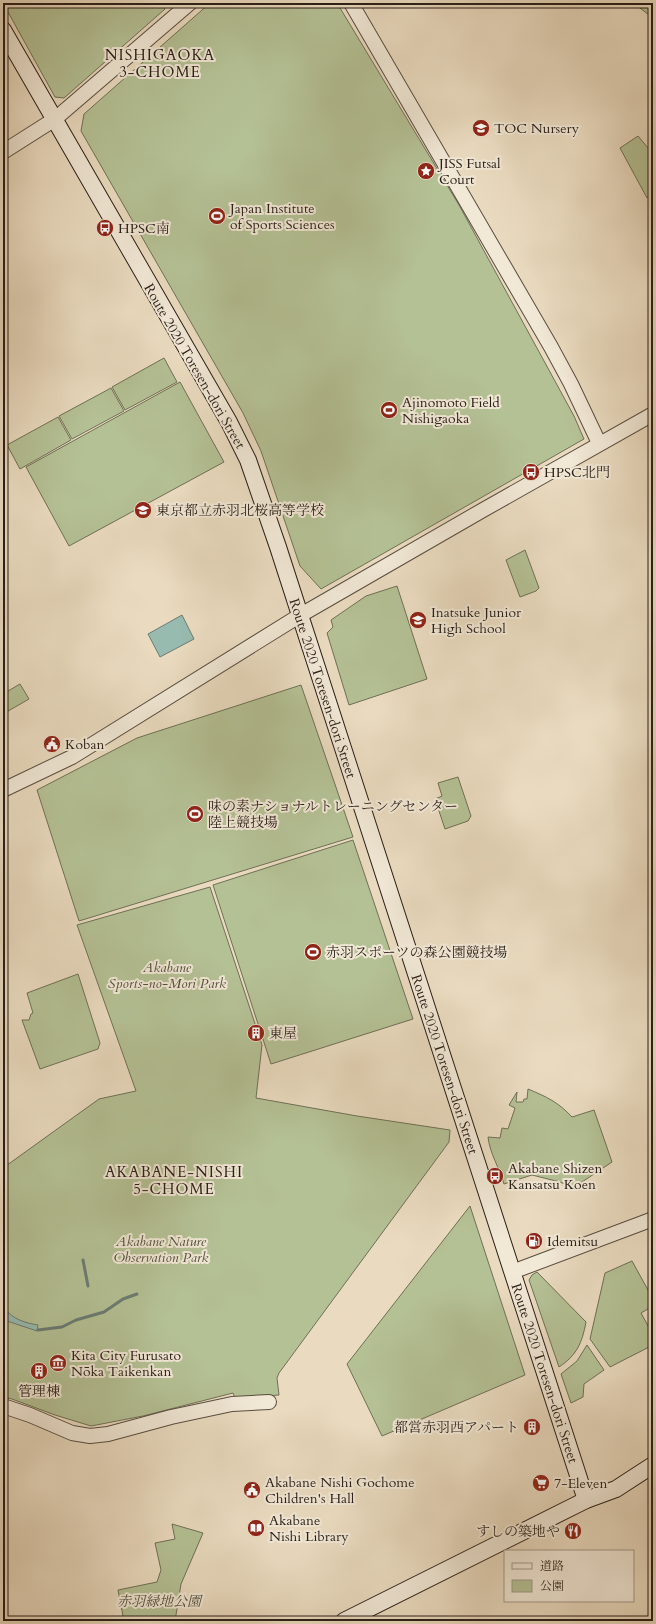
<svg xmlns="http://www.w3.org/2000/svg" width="656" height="1624" viewBox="0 0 656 1624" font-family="Cardo,'Noto Serif JP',serif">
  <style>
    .green { fill: #b4c195; stroke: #6e7056 }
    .water { fill: #98bbb0; stroke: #6c7c73 }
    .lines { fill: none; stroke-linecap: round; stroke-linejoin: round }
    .stream { stroke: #6c7c73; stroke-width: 3 }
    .tertiary-casing { stroke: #594d41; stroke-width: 16 }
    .secondary-casing { stroke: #291e17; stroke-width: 18 }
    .tertiary { stroke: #f1e8d6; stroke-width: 14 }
    .secondary { stroke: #f1e8d6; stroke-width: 16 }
    .labels { text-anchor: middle; stroke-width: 4; stroke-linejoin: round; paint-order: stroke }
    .poi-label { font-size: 14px; fill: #291e17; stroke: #f1e8d6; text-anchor: start }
    .street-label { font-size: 14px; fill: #291e17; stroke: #f1e8d6 }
    .park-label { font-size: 14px; font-style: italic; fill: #534f3d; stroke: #f1e8d6 }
    .neighbourhood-label { font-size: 15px; letter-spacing: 1px; fill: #291e17; stroke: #f1e8d6 }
  </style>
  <rect width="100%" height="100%" fill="#eadbc0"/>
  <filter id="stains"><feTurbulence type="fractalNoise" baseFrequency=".005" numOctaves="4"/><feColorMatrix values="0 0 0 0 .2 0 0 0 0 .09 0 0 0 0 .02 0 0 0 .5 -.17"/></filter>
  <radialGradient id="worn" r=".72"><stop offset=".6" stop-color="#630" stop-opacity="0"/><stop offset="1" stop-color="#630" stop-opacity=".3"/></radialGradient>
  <g class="green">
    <path d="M3 3H162L165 9 64 98 55 97Z"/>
    <path d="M210 3H337L459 205 574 416 584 439 321 589 300 566 261 451 243 413 81 131 84 114Z"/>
    <path d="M621 3H653V18L636 5 633 7 629 5 624 8Z"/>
    <path d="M638 136 653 154V178L650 180 653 185V193L647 198 620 148Z"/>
    <path d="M164 358 177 382 125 410 112 387Z"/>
    <path d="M180 382 224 462 69 546 26 467Z"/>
    <path d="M111 388 124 411 72 439 59 416Z"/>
    <path d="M58 417 71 440 20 469 7 445Z"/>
    <path d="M525 550 539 588 536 591 520 597 506 560Z"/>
    <path d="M397 586 427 679 349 705 327 633 333 627 331 620 366 596Z"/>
    <path d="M20 684 29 699 3 714V694Z"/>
    <path d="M301 685 353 837 79 921 37 790 137 738Z"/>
    <path d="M458 777 471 816 468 821 445 829 435 799 442 796 438 783Z"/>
    <path d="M353 840 413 1019 271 1064 213 885Z"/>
    <path d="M210 887 262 1045 256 1098 357 1116 450 1130 449 1142 279 1373 277 1378 279 1395 235 1398 233 1393 143 1416 91 1426 55 1415 12 1399 3 1397V1168L99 1099 136 1091 77 925Z"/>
    <path d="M78 974 100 1043 98 1049 40 1069 22 1020H29L31 1014 33 1013 27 993Z"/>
    <path d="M528 1089C547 1097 558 1102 572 1117L594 1110 612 1162 573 1188 560 1182 532 1175 504 1184C499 1167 490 1154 488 1137L500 1138 502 1128 508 1129 515 1108 509 1105 517 1092 516 1102H523L524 1099H527Z"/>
    <path d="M470 1206 525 1375 382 1436 347 1364Z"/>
    <path d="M632 1261 653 1299V1306L641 1313 653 1335V1345L610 1367 590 1339 605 1273Z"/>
    <path d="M537 1272 586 1322C582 1343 577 1355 559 1367L529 1280 532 1275Z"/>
    <path d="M587 1345 604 1370 584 1384 583 1397 571 1403 561 1374 577 1361Z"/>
    <path d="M172 1524 203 1533 181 1584 175 1621H124L118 1590 157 1582 161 1570 155 1543 175 1539Z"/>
  </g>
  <g class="water">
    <path d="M182 615 194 639 160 657 148 634Z"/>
    <path d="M3 1298 8 1303 5 1309C13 1319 25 1323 38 1325L37 1331 7 1321H3Z"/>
  </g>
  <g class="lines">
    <g class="stream">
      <path d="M83 1260 88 1286"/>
      <path d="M38 1330 62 1327 76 1320 104 1312 123 1299 137 1294"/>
    </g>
    <defs>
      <g id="tertiary">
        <path d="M351 3 551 347 571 384 599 443"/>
        <path d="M3 152 55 119 190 3"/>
        <path d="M3 790 72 757 299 616 483 510 653 414"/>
        <path d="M512 1272 653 1219"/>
        <path d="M3 1406 30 1415 72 1433 90 1436 108 1434 171 1417 232 1404 269 1402"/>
      </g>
      <g id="secondary">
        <path d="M3 30 229 422 248 460 278 547 586 1500"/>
        <path d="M344 1621 586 1500 616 1489 653 1465"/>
      </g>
    </defs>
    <use href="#tertiary" class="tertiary-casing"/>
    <use href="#secondary" class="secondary-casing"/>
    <use href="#tertiary" class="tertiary"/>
    <use href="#secondary" class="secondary"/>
  </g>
  <defs>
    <symbol id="school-disc" viewBox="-11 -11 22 22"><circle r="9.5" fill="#8f2418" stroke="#f1e8d6"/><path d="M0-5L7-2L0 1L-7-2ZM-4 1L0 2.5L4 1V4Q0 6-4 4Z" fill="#fff"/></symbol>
    <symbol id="sight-disc" viewBox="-11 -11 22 22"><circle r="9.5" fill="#8f2418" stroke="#f1e8d6"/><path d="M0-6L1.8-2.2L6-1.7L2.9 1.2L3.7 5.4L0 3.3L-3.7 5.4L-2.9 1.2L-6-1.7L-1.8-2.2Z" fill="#fff"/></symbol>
    <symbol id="stadium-disc" viewBox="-11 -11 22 22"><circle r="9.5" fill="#8f2418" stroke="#f1e8d6"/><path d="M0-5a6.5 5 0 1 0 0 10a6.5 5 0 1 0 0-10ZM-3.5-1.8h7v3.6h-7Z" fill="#fff"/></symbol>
    <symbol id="bus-disc" viewBox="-11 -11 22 22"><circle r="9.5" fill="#8f2418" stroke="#f1e8d6"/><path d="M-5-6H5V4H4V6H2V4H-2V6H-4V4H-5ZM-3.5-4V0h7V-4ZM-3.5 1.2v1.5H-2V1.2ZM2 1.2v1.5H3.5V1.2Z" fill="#fff"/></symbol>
    <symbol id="civic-disc" viewBox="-11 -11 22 22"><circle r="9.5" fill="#8f2418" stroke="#f1e8d6"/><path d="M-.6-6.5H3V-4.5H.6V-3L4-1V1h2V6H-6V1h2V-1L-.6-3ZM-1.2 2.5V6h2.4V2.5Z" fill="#fff"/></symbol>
    <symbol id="building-disc" viewBox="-11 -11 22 22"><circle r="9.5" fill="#8f2418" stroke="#f1e8d6"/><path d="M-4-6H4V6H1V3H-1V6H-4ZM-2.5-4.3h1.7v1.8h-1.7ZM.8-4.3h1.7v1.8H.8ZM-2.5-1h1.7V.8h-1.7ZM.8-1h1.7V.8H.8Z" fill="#fff"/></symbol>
    <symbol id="fuel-disc" viewBox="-11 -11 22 22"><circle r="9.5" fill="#8f2418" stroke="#f1e8d6"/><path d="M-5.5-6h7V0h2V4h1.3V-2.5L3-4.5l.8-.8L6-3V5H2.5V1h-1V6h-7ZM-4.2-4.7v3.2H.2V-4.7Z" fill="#fff"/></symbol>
    <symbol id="museum-disc" viewBox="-11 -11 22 22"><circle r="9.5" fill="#8f2418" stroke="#f1e8d6"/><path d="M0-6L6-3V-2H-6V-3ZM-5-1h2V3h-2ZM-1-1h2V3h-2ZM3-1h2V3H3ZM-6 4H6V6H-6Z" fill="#fff"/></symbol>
    <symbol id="supermarket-disc" viewBox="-11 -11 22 22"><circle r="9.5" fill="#8f2418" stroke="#f1e8d6"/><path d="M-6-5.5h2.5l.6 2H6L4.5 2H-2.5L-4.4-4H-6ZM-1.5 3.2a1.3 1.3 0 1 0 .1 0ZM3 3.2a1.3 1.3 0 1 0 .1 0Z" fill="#fff"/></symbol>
    <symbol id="library-disc" viewBox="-11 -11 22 22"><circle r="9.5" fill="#8f2418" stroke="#f1e8d6"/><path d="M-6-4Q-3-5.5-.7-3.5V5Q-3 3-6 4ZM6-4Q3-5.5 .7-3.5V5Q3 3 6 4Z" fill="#fff"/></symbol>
    <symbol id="restaurant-disc" viewBox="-11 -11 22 22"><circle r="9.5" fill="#8f2418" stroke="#f1e8d6"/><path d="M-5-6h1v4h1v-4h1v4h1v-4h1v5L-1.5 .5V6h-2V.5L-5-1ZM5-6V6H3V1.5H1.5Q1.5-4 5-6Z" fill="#fff"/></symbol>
  </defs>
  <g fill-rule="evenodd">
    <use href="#school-disc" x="471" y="118" width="20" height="20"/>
    <use href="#sight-disc" x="416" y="161" width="20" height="20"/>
    <use href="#stadium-disc" x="207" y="206" width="20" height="20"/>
    <use href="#bus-disc" x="95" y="218" width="20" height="20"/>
    <use href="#stadium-disc" x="379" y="400" width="20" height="20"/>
    <use href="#bus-disc" x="521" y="462" width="20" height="20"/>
    <use href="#school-disc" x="133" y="500" width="20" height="20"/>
    <use href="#school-disc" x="408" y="610" width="20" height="20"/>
    <use href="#civic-disc" x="42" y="734" width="20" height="20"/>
    <use href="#stadium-disc" x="185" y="804" width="20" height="20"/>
    <use href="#stadium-disc" x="303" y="942" width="20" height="20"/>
    <use href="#building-disc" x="246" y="1023" width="20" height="20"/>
    <use href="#bus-disc" x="485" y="1166" width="20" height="20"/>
    <use href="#fuel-disc" x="524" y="1231" width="20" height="20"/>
    <use href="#museum-disc" x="48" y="1353" width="20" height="20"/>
    <use href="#building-disc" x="29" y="1361" width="20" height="20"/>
    <use href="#building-disc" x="522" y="1417" width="20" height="20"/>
    <use href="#supermarket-disc" x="531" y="1473" width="20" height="20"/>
    <use href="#civic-disc" x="242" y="1480" width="20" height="20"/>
    <use href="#library-disc" x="246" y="1518" width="20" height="20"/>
    <use href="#restaurant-disc" x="563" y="1521" width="20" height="20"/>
  </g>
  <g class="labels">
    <g class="poi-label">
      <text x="494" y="133">TOC Nursery</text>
      <text x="439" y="168">JISS Futsal<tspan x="439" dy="16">Court</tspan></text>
      <text x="230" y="213">Japan Institute<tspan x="230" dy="16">of Sports Sciences</tspan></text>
      <text x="118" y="233">HPSC南</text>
      <text x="402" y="407">Ajinomoto Field<tspan x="402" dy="16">Nishigaoka</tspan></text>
      <text x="544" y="477">HPSC北門</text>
      <text x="156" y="515">東京都立赤羽北桜高等学校</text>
      <text x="431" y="617">Inatsuke Junior<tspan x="431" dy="16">High School</tspan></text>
      <text x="65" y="749">Koban</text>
      <text x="208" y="811">味の素ナショナルトレーニングセンター<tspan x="208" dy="16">陸上競技場</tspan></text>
      <text x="326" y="957">赤羽スポーツの森公園競技場</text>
      <text x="269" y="1038">東屋</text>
      <text x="508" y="1173">Akabane Shizen<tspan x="508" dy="16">Kansatsu Koen</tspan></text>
      <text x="547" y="1246">Idemitsu</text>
      <text x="71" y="1360">Kita City Furusato<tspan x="71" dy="16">Nōka Taikenkan</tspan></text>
      <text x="39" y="1396" text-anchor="middle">管理棟</text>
      <text x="519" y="1432" text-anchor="end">都営赤羽西アパート</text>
      <text x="265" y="1487">Akabane Nishi Gochome<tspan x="265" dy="16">Children's Hall</tspan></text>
      <text x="554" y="1488">7-Eleven</text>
      <text x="269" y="1525">Akabane<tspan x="269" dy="16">Nishi Library</tspan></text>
      <text x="560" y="1536" text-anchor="end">すしの築地や</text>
    </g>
    <g class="street-label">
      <text transform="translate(195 366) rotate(60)" y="5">Route 2020 Toresen-dori Street</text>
      <text transform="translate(323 688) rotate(72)" y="5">Route 2020 Toresen-dori Street</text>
      <text transform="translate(445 1064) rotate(72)" y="5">Route 2020 Toresen-dori Street</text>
      <text transform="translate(545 1373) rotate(72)" y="5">Route 2020 Toresen-dori Street</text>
    </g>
    <g class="park-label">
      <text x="167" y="972">Akabane<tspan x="167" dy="16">Sports-no-Mori Park</tspan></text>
      <text x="161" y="1246">Akabane Nature<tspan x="161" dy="16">Observation Park</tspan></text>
      <text x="159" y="1606">赤羽緑地公園</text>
    </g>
    <g class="neighbourhood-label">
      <text x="160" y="60">NISHIGAOKA<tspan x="160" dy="17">3-CHOME</tspan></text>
      <text x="174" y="1177">AKABANE-NISHI<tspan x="174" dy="17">5-CHOME</tspan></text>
    </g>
  </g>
  <rect width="656" height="1624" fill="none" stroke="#eadbc0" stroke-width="16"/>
  <rect x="4" y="4" width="648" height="1616" fill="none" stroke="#291e17" stroke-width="2"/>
  <rect x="8" y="8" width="640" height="1608" fill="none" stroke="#291e17"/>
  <rect x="504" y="1550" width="130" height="52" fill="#f1e8d6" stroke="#a1978a"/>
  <rect x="512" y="1563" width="20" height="6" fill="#f1e8d6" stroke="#a1978a"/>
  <text x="540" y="1570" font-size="12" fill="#291e17">道路</text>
  <rect x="512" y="1580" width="20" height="12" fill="#b4c195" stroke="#a1978a"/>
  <text x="540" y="1590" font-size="12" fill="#291e17">公園</text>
  <rect width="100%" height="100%" filter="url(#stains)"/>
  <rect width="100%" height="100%" fill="url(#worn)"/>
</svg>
